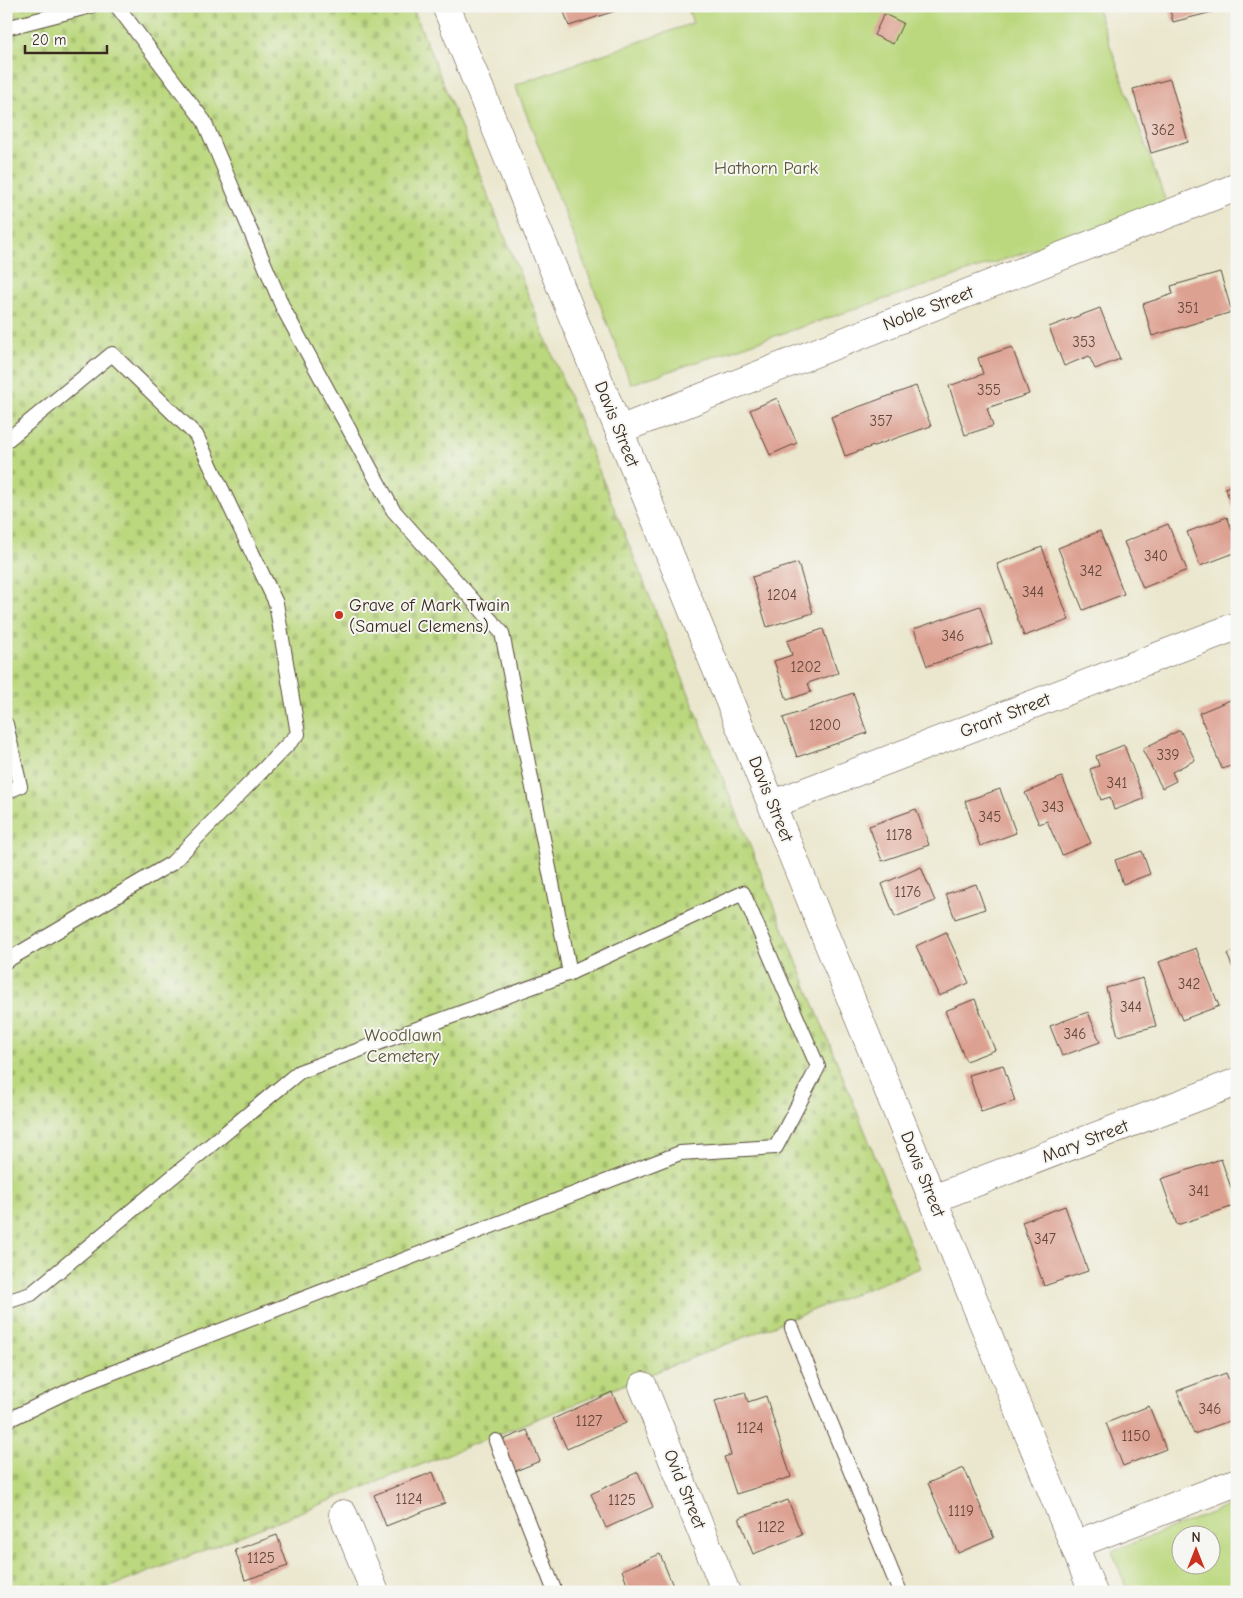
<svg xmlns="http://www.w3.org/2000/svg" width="1243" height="1598" viewBox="0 0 1243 1598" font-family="'Comic Neue',sans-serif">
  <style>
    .cemetery { fill: url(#cemetery-stones); stroke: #7b814e }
    .park { fill: #bbd87e; stroke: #7b814e; fill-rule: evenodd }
    .building { fill: #dda192 }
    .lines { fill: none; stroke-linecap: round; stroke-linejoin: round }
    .service-casing { stroke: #554638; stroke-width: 16 }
    .minor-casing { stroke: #554638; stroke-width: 29 }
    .tertiary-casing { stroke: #554638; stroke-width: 29 }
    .service { stroke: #fff; stroke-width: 14 }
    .minor { stroke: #fff; stroke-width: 28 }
    .tertiary { stroke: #fff; stroke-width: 28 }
    .poi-dot { fill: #c8321e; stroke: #f6f6f2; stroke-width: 2 }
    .labels { text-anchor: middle; stroke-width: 4; stroke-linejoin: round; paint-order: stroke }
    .number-label { font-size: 15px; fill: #64483b }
    .park-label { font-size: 18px; fill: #5b5636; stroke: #f6f6f2 }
    .street-label { font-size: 18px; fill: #3b2a1e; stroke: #f6f6f2 }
    .poi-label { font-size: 18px; fill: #3b2a1e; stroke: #f6f6f2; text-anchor: start }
  </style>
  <defs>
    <pattern id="cemetery-stones" width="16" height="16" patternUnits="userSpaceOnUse" patternTransform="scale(1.25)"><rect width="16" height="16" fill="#bbd87e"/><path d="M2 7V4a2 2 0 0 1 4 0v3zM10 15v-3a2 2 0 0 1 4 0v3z" fill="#a2ba6c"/></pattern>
  </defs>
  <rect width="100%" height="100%" fill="#f6f6f2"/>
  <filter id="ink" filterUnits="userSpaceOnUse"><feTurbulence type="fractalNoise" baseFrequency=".02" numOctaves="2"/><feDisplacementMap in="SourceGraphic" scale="10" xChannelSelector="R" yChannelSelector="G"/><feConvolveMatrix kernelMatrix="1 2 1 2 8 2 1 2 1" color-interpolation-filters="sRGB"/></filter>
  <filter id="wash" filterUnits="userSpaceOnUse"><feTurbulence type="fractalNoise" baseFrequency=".0096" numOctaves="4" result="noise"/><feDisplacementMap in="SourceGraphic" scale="20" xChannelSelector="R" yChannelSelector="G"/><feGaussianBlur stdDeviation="1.12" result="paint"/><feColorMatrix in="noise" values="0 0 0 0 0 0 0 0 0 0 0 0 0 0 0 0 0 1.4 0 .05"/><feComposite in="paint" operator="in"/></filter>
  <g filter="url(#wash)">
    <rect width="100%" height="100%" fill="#ebe7ce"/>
    <path class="cemetery" d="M6 6H412L920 1268 98 1592H6Z"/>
    <g class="park">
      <path d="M687 6H1096L1167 205 631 384 515 85 693 23Z"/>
      <path d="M1237 1503V1592H1128L1112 1551ZM1180 1536H1210V1566H1180Z"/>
    </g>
    <g id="blocks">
      <g class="building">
        <path d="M562 6H620L621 9 569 26Z"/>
        <path d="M1169 6H1231L1232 7 1173 22Z"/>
        <path d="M884 14 903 23 893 44 874 35Z"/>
        <path d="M1170 79 1188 142 1151 153 1133 89Z"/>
        <path d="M1220 272 1232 312 1152 336 1143 304 1173 294 1171 286Z"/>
        <path d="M1100 308 1120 359 1095 369 1089 356 1064 366 1049 327Z"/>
        <path d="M1012 347 1029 394 987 408 993 426 965 435 949 386 983 374 978 358Z"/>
        <path d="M916 386 931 426 845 456 831 417Z"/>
        <path d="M777 398 797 443 770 455 750 410Z"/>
        <path d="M1237 483V517L1225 488Z"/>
        <path d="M1227 517 1237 541V552L1200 566 1187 532Z"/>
        <path d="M1168 524 1187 570 1143 588 1124 542Z"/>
        <path d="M1100 531 1124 594 1083 610 1058 548Z"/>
        <path d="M1042 547 1069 620 1024 636 997 564Z"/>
        <path d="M798 563 813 613 767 627 752 577Z"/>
        <path d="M980 606 992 644 927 666 914 629Z"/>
        <path d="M823 629 838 673 808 683 811 692 787 700 774 661 792 655 787 641Z"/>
        <path d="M853 693 867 733 797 757 783 718Z"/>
        <path d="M1230 700 1237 716V764L1222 769 1199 713Z"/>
        <path d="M1180 730 1195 760 1172 772 1176 781 1162 788 1142 749Z"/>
        <path d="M1124 745 1144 799 1114 810 1110 797 1101 800 1090 769 1099 766 1096 756Z"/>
        <path d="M1062 777 1091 843 1062 855 1047 821 1039 824 1025 793Z"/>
        <path d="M1000 789 1016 833 980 846 965 801Z"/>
        <path d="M916 809 929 845 882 861 869 826Z"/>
        <path d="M1142 851 1150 874 1123 884 1115 860Z"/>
        <path d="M921 867 935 901 895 917 882 884Z"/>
        <path d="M976 884 985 909 955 919 946 894Z"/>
        <path d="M946 932 969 983 939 996 916 946Z"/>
        <path d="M1196 948 1219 1006 1182 1020 1159 962Z"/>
        <path d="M1237 950V978L1227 954Z"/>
        <path d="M1143 978 1156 1026 1118 1036 1106 988Z"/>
        <path d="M975 999 995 1050 966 1061 945 1011Z"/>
        <path d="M1088 1012 1100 1042 1062 1056 1050 1026Z"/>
        <path d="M1003 1065 1015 1101 981 1112 969 1075Z"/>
        <path d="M1221 1159 1237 1205 1177 1225 1161 1179Z"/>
        <path d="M1065 1206 1088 1271 1044 1286 1022 1222Z"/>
        <path d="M1226 1373 1237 1399V1418L1194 1434 1177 1391Z"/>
        <path d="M612 1392 626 1423 567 1449 553 1419Z"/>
        <path d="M745 1392 748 1402 766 1396 791 1477 736 1494 724 1457 731 1455 715 1401Z"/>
        <path d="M1149 1406 1166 1449 1123 1466 1106 1423Z"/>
        <path d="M527 1430 540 1461 513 1472 500 1441Z"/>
        <path d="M964 1468 994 1538 958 1553 928 1483Z"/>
        <path d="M433 1472 445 1503 386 1526 374 1495Z"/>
        <path d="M638 1472 653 1507 606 1528 591 1494Z"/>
        <path d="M788 1500 802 1535 753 1554 739 1518Z"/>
        <path d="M277 1535 288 1566 245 1580 235 1550Z"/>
        <path d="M660 1554 673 1586 658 1592H630L622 1570Z"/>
      </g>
    </g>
  </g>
  <g filter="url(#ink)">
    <use href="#blocks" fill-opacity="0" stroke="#554638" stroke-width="1"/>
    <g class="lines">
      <defs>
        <g id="service">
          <path d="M6 28 91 6"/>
          <path d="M6 441 112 354 196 435 276 603 298 734 172 863 6 961"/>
          <path d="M6 724 20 786 6 792"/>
          <path d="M6 1302 31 1294 299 1072 570 973 502 633 393 510 283 308 204 121 117 6"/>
          <path d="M792 1328 900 1592"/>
          <path d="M6 1421 83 1384 680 1153 776 1147 818 1067 743 893 570 973"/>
          <path d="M496 1441 555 1592"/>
        </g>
        <g id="minor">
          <path d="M619 430 1237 187"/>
          <path d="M773 804 1237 626"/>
          <path d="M933 1199 1237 1082"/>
          <path d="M643 1386 726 1592"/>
          <path d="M343 1514 375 1592"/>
          <path d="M1074 1545 1237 1482"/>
        </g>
        <path id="tertiary" d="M446 6 1093 1592"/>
      </defs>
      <use href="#service" class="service-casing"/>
      <use href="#minor" class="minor-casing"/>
      <use href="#tertiary" class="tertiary-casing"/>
      <use href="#service" class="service"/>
      <use href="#minor" class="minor"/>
      <use href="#tertiary" class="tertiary"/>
    </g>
  </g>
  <circle class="poi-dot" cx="339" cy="615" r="5"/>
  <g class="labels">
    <g class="number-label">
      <text x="1163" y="135">362</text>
      <text x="1188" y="313">351</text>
      <text x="1084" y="347">353</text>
      <text x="989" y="395">355</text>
      <text x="881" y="426">357</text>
      <text x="1156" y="561">340</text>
      <text x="1091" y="576">342</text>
      <text x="1033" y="597">344</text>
      <text x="782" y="600">1204</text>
      <text x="953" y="641">346</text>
      <text x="806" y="672">1202</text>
      <text x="825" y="730">1200</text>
      <text x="1168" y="760">339</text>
      <text x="1117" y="788">341</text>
      <text x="1053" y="812">343</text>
      <text x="990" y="822">345</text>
      <text x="899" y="840">1178</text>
      <text x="908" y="897">1176</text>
      <text x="1189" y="989">342</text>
      <text x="1131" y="1012">344</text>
      <text x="1075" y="1039">346</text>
      <text x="1199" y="1196">341</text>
      <text x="1045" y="1244">347</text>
      <text x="1210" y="1414">346</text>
      <text x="589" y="1426">1127</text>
      <text x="750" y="1433">1124</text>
      <text x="1136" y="1441">1150</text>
      <text x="409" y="1504">1124</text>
      <text x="622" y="1505">1125</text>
      <text x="961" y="1516">1119</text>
      <text x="771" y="1532">1122</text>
      <text x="261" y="1563">1125</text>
    </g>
    <g class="park-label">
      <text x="766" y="174">Hathorn Park</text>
      <text x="403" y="1041">Woodlawn<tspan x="403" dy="21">Cemetery</tspan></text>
    </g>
    <g class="street-label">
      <text transform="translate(928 308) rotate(-21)" y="6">Noble Street</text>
      <text transform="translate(617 424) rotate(68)" y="6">Davis Street</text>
      <text transform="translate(1005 715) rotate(-21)" y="6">Grant Street</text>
      <text transform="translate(771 799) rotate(68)" y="6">Davis Street</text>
      <text transform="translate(1085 1141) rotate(-21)" y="6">Mary Street</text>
      <text transform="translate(923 1174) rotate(68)" y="6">Davis Street</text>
      <text transform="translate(685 1489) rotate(68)" y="6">Ovid Street</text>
    </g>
    <g class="poi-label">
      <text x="349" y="611">Grave of Mark Twain<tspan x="349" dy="21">(Samuel Clemens)</tspan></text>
    </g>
  </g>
  <rect width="1243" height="1598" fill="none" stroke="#f6f6f2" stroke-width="25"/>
  <g transform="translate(1196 1550)"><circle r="24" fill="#f6f6f2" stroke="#aba49d"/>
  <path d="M0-4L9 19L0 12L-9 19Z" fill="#c8321e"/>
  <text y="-8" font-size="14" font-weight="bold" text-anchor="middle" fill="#3b2a1e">N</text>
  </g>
  <path d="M25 45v8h82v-8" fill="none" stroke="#3b2a1e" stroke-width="2.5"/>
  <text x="32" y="45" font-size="15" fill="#3b2a1e" stroke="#f6f6f2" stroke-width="4" paint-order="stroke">20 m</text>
</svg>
